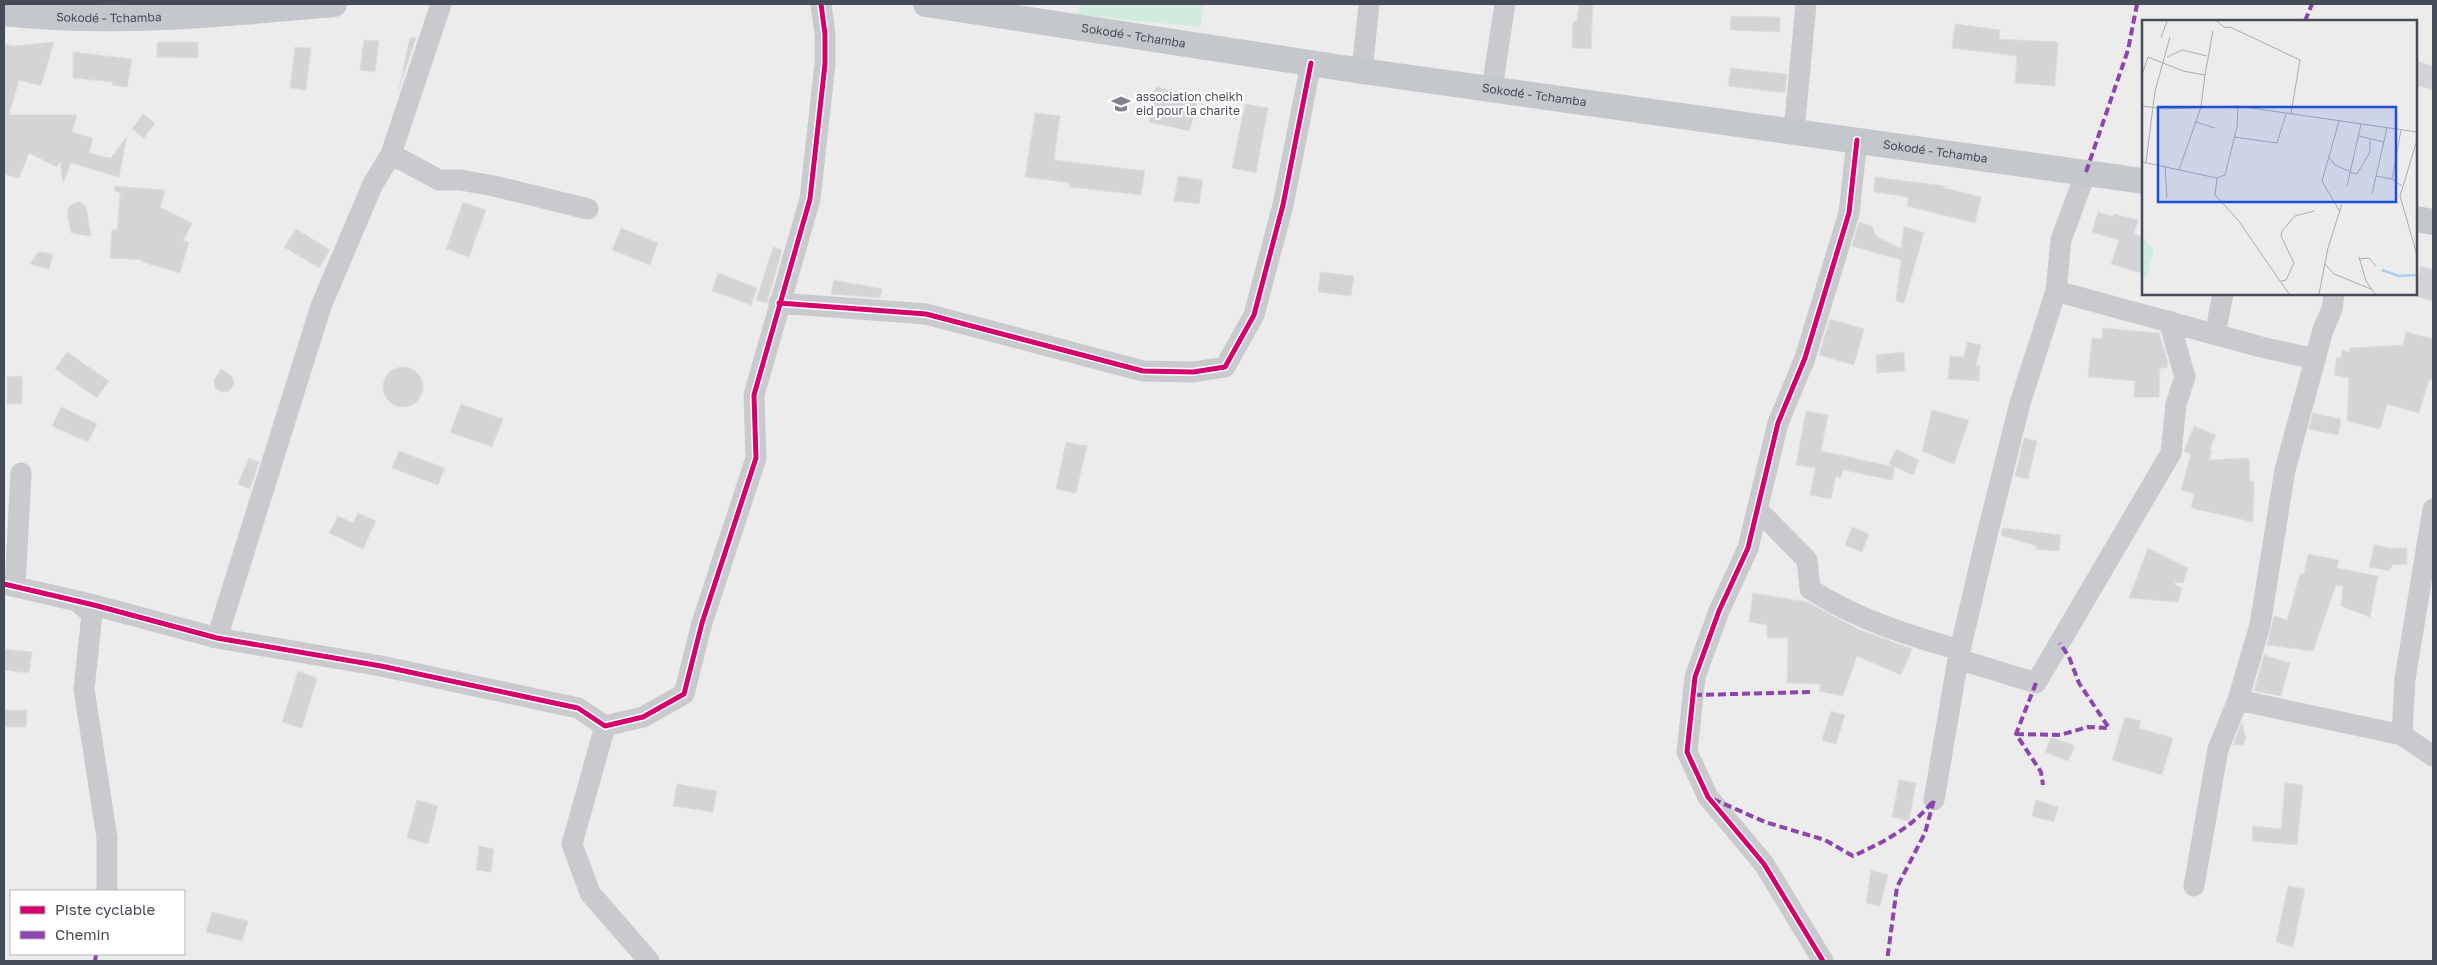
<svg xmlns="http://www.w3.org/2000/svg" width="2437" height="965" viewBox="0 0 2437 965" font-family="'Golos Text',sans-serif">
<rect width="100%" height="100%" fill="#edecec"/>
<path fill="#d1ebdf" d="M1079,4h124l-2,23 -123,-12z"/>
<path fill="#d4d4d7" stroke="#dededf" d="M1579,4h14l-2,45 -19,-1 1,-27h4z
M1731,16l49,1v15l-50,-2z
M1955,24l45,6 -1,9 59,3 -3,44 -40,-3 2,-27 -65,-8z
M410,37l6,1 -17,51z
M364,40l15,1 -4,31 -15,-2z
M54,42l-13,44 -22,-6 -10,35h68l-5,17 21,6 -4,15 22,5 16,-22 -8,41 -48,-14 -8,20 -3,-22 -3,6 -28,-14 -10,25 -15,-4v-130l11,2z
M157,42h41v16l-41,-1z
M295,47l16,1 -5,42 -16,-2z
M73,52l59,7 -5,28 -15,-2 1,-3 -40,-4z
M2416,61l17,5v24l-17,-5z
M1731,68l56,6 -2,19 -57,-7z
M1156,87l42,9 -8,35 -41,-9z
M1245,104l23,4 -12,65 -24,-5z
M1035,113l25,3 -6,44 91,11 -4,24 -71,-8v-4l-45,-6z
M143,114l12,9 -11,15 -12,-9z
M1178,176l25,4 -4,24 -25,-3z
M1875,177l70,9 -1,2 37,9 -6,26 -68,-17 1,-9 -34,-5z
M115,186l50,4 -5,17 32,16 -9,18 6,1 -9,31 -38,-11v-2l-32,-2 2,-29 5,1 3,-36h2l-8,-3z
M80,202l6,4 5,30 -20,-3 -4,-23 5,-6z
M463,202l23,8 -17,47 -23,-8z
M2098,212l15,5 1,-3 24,6 -4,14 9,3v27l-2,9 -30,-9 8,-24 -27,-8z
M1859,222l13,4 4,10 25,13 3,-23 20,7 -20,70 -8,-2 5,-41 -49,-14z
M621,228l37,15 -8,22 -38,-15z
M296,229l34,21 -11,18 -35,-21z
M773,247l9,3 -15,53 -11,-3z
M38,252l15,2 -4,15 -19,-5z
M2421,266l12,4v31l-19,-5z
M1320,272l34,4 -3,20 -33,-4z
M718,273l39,15 -6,17 -39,-14z
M834,280l48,9 -2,9 -49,-4z
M1830,319l34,10 -10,36 -35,-10z
M2103,328l56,5 9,29 -1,6h-7l-1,29h-25l1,-16 -47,-4 4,-39 10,1z
M2406,332l27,7v41h-4l-10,33 -32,-9 -7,25 -33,-8 2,-43 -15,-3 3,-18 4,1 1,-8 7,2 1,-4 53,-3z
M1967,342l14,3 -5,21h4l-1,15 -31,-2 2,-23 14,1z
M67,352l42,29 -12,17 -42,-29z
M1904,352l1,19 -28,2 -1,-18z
M383 387a20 20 0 1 1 40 0a20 20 0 1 1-40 0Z
M221,369l11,7 2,8 -5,7 -7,1 -7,-4 -1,-8z
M22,376v28h-15v-27z
M461,404l42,15 -11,28 -42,-15z
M61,407l36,17 -9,18 -36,-16z
M1932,410l37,10 -15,44 -32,-13z
M1806,411l22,4 -7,36 74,16 -3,13 -49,-10 -2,8 -5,-2 -5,23 -21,-4 5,-27 -19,-3z
M2313,413l28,6 -3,16 -29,-6z
M2194,426l22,9 -6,14 2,1 -3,10 40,-2 1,23h4l-1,41 -62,-14 3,-14 -13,-4 10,-36 -7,-3z
M2024,438l13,3 -9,38 -13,-3z
M1066,442l21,4 -11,47 -20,-4z
M1896,449l23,11 -6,15 -24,-11z
M399,451l46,17 -7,17 -46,-17z
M249,458l10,4 -9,27 -12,-5z
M358,513l18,8 -13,28 -34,-16 9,-17 15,7z
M1852,527l17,7 -7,18 -17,-7z
M2003,528l58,7 -2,16 -23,-2v-3l-35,-11z
M2374,545l16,3h17v16l-15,1 -2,6 -21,-4z
M2148,548l40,20 -5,15 -8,-1v3l7,3 -4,14 -49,-4z
M2308,554l31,6 -2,8 41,8 -8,41 -29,-11 2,-20 -7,-1 -23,66 -46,-6 7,-29 13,4 13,-46h4z
M1753,593l54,9 51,27 54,20 -11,26 -44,-19 -14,40 -24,-5 2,-7 -34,-1 1,-45h-21v-13l-18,-3z
M4,649l28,3 -3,21 -25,-3z
M2264,655l26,8 -9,33 -27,-5z
M298,671l19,7 -15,50 -20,-6z
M4,710h23l-1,17h-22z
M1831,711l14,4 -9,29 -14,-4z
M2125,717l16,4 -2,7 34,10 -11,37 -50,-15z
M2242,722l4,16 -3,7h-10z
M2051,737l24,9 -7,15 -23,-9z
M1899,780l17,3 -7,38 -17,-4z
M2285,783l18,2 -6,60 -45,-4 1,-15 28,3z
M677,784l40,7 -4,21 -40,-6z
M417,800l21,6 -10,38 -21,-6z
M2036,800l22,7 -4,15 -22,-6z
M479,846l15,3 -3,23 -15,-2z
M1871,870l17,5 -8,31 -14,-3z
M2288,886l17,3 -12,58 -17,-5z
M212,912l36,9 -6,20 -36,-9z"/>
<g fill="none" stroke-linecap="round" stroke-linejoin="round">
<path stroke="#c8cacd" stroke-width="21" d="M1362,71l7,-67
M1492,88l13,-84
M1794,131l12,-127
M391,154l48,26h21l34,6 94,23
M2056,291l205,56 54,12
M779,303l147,11 217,57 50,1 32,-5 29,-52 29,-110 28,-142
M2215,334l8,-40
M1757,509l50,51 3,29c46,30 97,46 150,61
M4,584l90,21 123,33 164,28 197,42 27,18 38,-9 41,-23 18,-71 54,-165 -2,-63 56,-196 15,-135v-30l-4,-30
M15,587l6,-114
M78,602l14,12 -8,75 23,149v53
M217,638l104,-332 52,-122 18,-30 50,-150
M1958,659l78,24 135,-230 5,-49 9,-27 -16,-56
M2238,700l164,35 31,21
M605,726l-33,118 18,49 59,68
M2402,735l3,-56 28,-170
M1934,800l24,-141 27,-116 35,-140 36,-112 5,-51 25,-68
M2194,886l24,-137 20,-49 22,-75 25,-155 38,-140 9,-21 2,-15
M1823,961l-59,-97 -56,-67 -21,-45 8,-75 24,-66 29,-63 30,-125 27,-65 44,-145 8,-73"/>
<g stroke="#c4c7cb" stroke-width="26">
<path id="s1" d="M926,4l436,67 781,110"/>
<path id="s2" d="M4,13c109,12 221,1 330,-9"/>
<path d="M2416,219l17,3"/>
</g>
<path stroke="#8e44ad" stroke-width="4" stroke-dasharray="8 4" stroke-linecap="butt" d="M2305,21l7,-17
M2086,172l42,-122 9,-46
M2036,683l-20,51 25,38 2,13
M1694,695l118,-3
M2016,734l44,1 28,-8 21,1 -30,-45 -10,-26 -9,-14
M1713,799l52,23 60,18 28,16c31,-14 60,-29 81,-56l-9,33 -28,54 -10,74
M95,961l1,-7"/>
<g stroke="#fff" stroke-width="8">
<path id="cycleway" d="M779,303l147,11 217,57 50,1 32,-5 29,-52 29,-110 28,-142
M4,584l90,21 123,33 164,28 197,42 27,18 38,-9 41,-23 18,-71 54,-165 -2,-63 56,-196 15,-135v-30l-4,-30
M1823,961l-59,-97 -56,-67 -21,-45 8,-75 24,-66 29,-63 30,-125 27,-65 44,-145 8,-73"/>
</g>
<use href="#cycleway" stroke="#d6006c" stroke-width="5"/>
</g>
<defs>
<g id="school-bare" transform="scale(1.5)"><path d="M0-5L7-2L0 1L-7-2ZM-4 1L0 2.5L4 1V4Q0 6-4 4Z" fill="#80838b" stroke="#fff" stroke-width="2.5" paint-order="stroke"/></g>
</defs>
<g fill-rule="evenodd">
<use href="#school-bare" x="1121" y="104"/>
</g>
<g text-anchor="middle" stroke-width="4.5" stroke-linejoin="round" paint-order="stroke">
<g font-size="12" fill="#454b57" stroke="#fff">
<text dy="4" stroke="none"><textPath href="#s2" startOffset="105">Sokodé - Tchamba</textPath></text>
<text dy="4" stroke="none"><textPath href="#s1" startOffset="210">Sokodé - Tchamba</textPath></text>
<text dy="4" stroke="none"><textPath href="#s1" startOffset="615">Sokodé - Tchamba</textPath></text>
<text dy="4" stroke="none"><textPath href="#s1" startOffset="1020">Sokodé - Tchamba</textPath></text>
</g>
<g font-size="12" fill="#454b57" stroke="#fff" text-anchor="start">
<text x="1136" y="101">association cheikh<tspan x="1136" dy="14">eid pour la charite</tspan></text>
</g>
</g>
<g transform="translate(2142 20)">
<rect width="275" height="275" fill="#edecec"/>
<path d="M0,216l12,14 -8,29 -4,-2z" fill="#d1ebdf"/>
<path fill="none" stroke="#a6d0e8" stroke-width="2.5" d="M240,250l17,6 18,-1"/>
<path fill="none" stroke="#aaacb0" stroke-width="1" d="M75,1l8,7 5,-1 70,33 -9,53M19,18l6,-17M25,37l15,-7 25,6M0,55l6,-18 35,14 22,4 8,-44M0,86l23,3 73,-3 179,26M197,101l-17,60 18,31M54,102l19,6M217,116l25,6M92,117l43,6 9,-29M275,120l-17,56 17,59M187,137l6,8 14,6M0,142l75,16 8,-3 12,-48 1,-20M4,142l9,-71 15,-54M23,146l2,32M37,150l22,-63 4,-32M207,152l8,2 13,-22v-13M234,156l16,3 10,7M75,158l-2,17 23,25 51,74M250,159l9,-49M205,166l14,-62M230,174l15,-66M217,237l7,24 9,13M217,239l10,-1 7,8M183,244l9,10 37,15M139,261l5,-1 8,-17 -13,-27 1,-5 13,-15 19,-5M177,274l9,-46 14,-44"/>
<path fill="#1d4ed8" fill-opacity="0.15" stroke="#1d4ed8" stroke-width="2.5" d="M16,87h238v95h-238z"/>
<rect width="275" height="275" fill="none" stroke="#454b57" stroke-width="2.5"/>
</g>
<rect width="2437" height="965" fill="none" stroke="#454b57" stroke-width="10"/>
<rect x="10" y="890" width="175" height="65" fill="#ffffff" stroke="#b5b7bc"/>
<rect x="20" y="906" width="25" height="8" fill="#d6006c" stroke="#b5b7bc"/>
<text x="55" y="915" font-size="15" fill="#454b57">Piste cyclable</text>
<rect x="20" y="931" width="25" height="8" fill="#8e44ad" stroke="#b5b7bc"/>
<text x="55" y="940" font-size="15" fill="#454b57">Chemin</text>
</svg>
